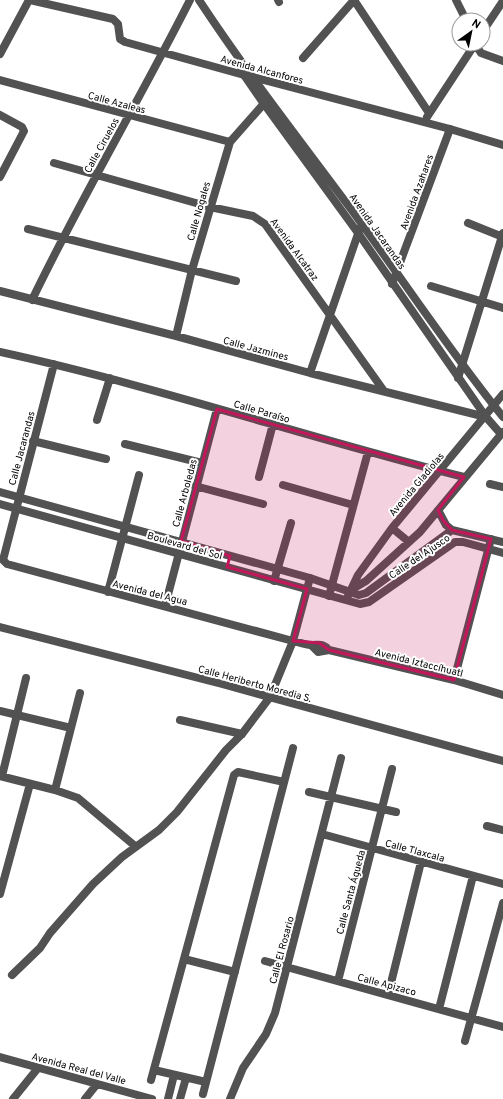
<svg xmlns="http://www.w3.org/2000/svg" width="503" height="1099" viewBox="0 0 503 1099" font-family="Overpass,sans-serif">
<rect width="100%" height="100%" fill="#fff"/>
<g fill="none" stroke-linecap="round" stroke-linejoin="round">
<path stroke="#525252" stroke-width="8" d="M30,0l83,19 5,5 2,15 5,3 119,33
M278,0l1,2
M354,0l75,113
M456,0l10,20
M483,31l20,-30
M475,44l6,9 22,8
M0,54l29,-54
M303,58l51,-58
M0,80l230,62
M0,115l22,12 2,4 -24,46
M427,117l48,-73
M54,163l156,44 43,9 12,8 119,167
M468,223l35,14
M28,229l208,52
M392,284l58,-155
M431,286l72,22
M0,291l176,45 134,37 176,44
M32,300c49,-102 107,-199 158,-300
M176,336l16,-66 38,-128 38,-43
M0,352c156,34 308,86 464,125
M54,364l-51,196 4,4 286,77c6,1 13,4 19,4 8,0 11,-2 17,5
M310,373l50,-145
M458,378l45,-145
M97,420l13,-42
M33,441l73,18
M125,444l77,19
M259,477l14,-53
M490,484l13,3
M283,485l70,20
M195,486l68,18
M274,581l17,-58
M108,592l31,-117
M329,596l39,-144
M165,606l52,-197
M0,627l222,57 281,77
M311,645l7,7 11,-2 125,30 49,15
M454,680l37,-141
M0,711l71,17
M180,720l62,14
M0,776l55,14 23,8 57,48
M2,776l24,-98
M55,790l25,-97
M309,792l87,20
M487,826l16,4
M322,834l181,50
M0,894l30,-110
M184,959l51,13
M265,961l238,66
M12,975l28,-27 10,-15 43,-49 29,-27 37,-27 18,-18 49,-62 16,-16 28,-37 23,-56 17,-63
M338,981l54,-212
M388,995l33,-133
M439,1009l34,-133
M465,1041l38,-138
M0,1057l152,42
M154,1070l52,12
M151,1080l83,-305 4,-3 46,10
M203,1094l90,-346
M13,1099l25,-31
M85,1099l12,-15
M168,1099l6,-24
M180,1099l6,-21
M230,1099l13,-31 23,-34 9,-21 66,-255"/>
<path stroke="#525252" stroke-width="8" d="M199,0c50,76 106,147 160,220 48,66 93,134 144,197
M240,65l4,10 20,29 94,129 128,184 15,17
M253,77l197,52 53,16
M0,492l310,86 49,17 7,-2 86,-63
M0,504l360,100 9,-2 86,-60h8l40,11
M438,510l8,15 6,5 51,12
M392,528l17,14
M349,591l17,-10 54,-49 83,-100
M348,596l10,-21 34,-47 111,-134"/>
</g>
<path fill="#c2185b" fill-opacity="0.2" stroke="#c2185b" stroke-width="3" stroke-linejoin="round" d="M217,409l247,68 -26,33 5,10 9,10 39,9 -37,141 -125,-30 -10,-7 -26,-2 14,-52 -80,-22 3,-11 -49,-15z"/>
<g text-anchor="middle" stroke-width="4" stroke-linejoin="round" paint-order="stroke">
<g font-size="10" fill="#000" stroke="#fff">
<text transform="translate(262 69) rotate(15)" y="4">Avenida Alcanfores</text>
<text transform="translate(117 102) rotate(15)" y="4">Calle Azaleas</text>
<text transform="translate(101 145) rotate(-61)" y="4">Calle Ciruelos</text>
<text transform="translate(416 192) rotate(-70)" y="4">Avenida Azahares</text>
<text transform="translate(198 211) rotate(-74)" y="4">Calle Nogales</text>
<text transform="translate(378 231) rotate(55)" y="4">Avenida Jacarandas</text>
<text transform="translate(295 249) rotate(54)" y="4">Avenida Alcatraz</text>
<text transform="translate(256 348) rotate(15)" y="4">Calle Jazmines</text>
<text transform="translate(262 411) rotate(16)" y="4">Calle Paraíso</text>
<text transform="translate(21 448) rotate(-75)" y="4">Calle Jacarandas</text>
<text transform="translate(416 484) rotate(-50)" y="4">Avenida Gladiolas</text>
<text transform="translate(184 493) rotate(-75)" y="4">Calle Arboledas</text>
<text transform="translate(185 545) rotate(16)" y="4">Boulevard del Sol</text>
<text transform="translate(419 556) rotate(-34)" y="4">Calle del Ajusco</text>
<text transform="translate(150 592) rotate(14)" y="4">Avenida del Agua</text>
<text transform="translate(419 662) rotate(14)" y="4">Avenida Iztaccíhuatl</text>
<text transform="translate(255 683) rotate(15)" y="4">Calle Heriberto Moredia S.</text>
<text transform="translate(415 850) rotate(15)" y="4">Calle Tlaxcala</text>
<text transform="translate(350 892) rotate(-75)" y="4">Calle Santa Águeda</text>
<text transform="translate(281 950) rotate(-75)" y="4">Calle El Rosario</text>
<text transform="translate(387 984) rotate(15)" y="4">Calle Apizaco</text>
<text transform="translate(79 1068) rotate(15)" y="4">Avenida Real del Valle</text>
</g>
</g>
<g transform="translate(471 32) rotate(33)"><circle r="19" fill="#ffffff" stroke="#999999"/>
<path d="M0-3L7 15L0 10L-7 15Z" fill="#000000"/>
<text y="-6" font-size="11" font-weight="bold" text-anchor="middle" fill="#000000">N</text>
</g>
</svg>
